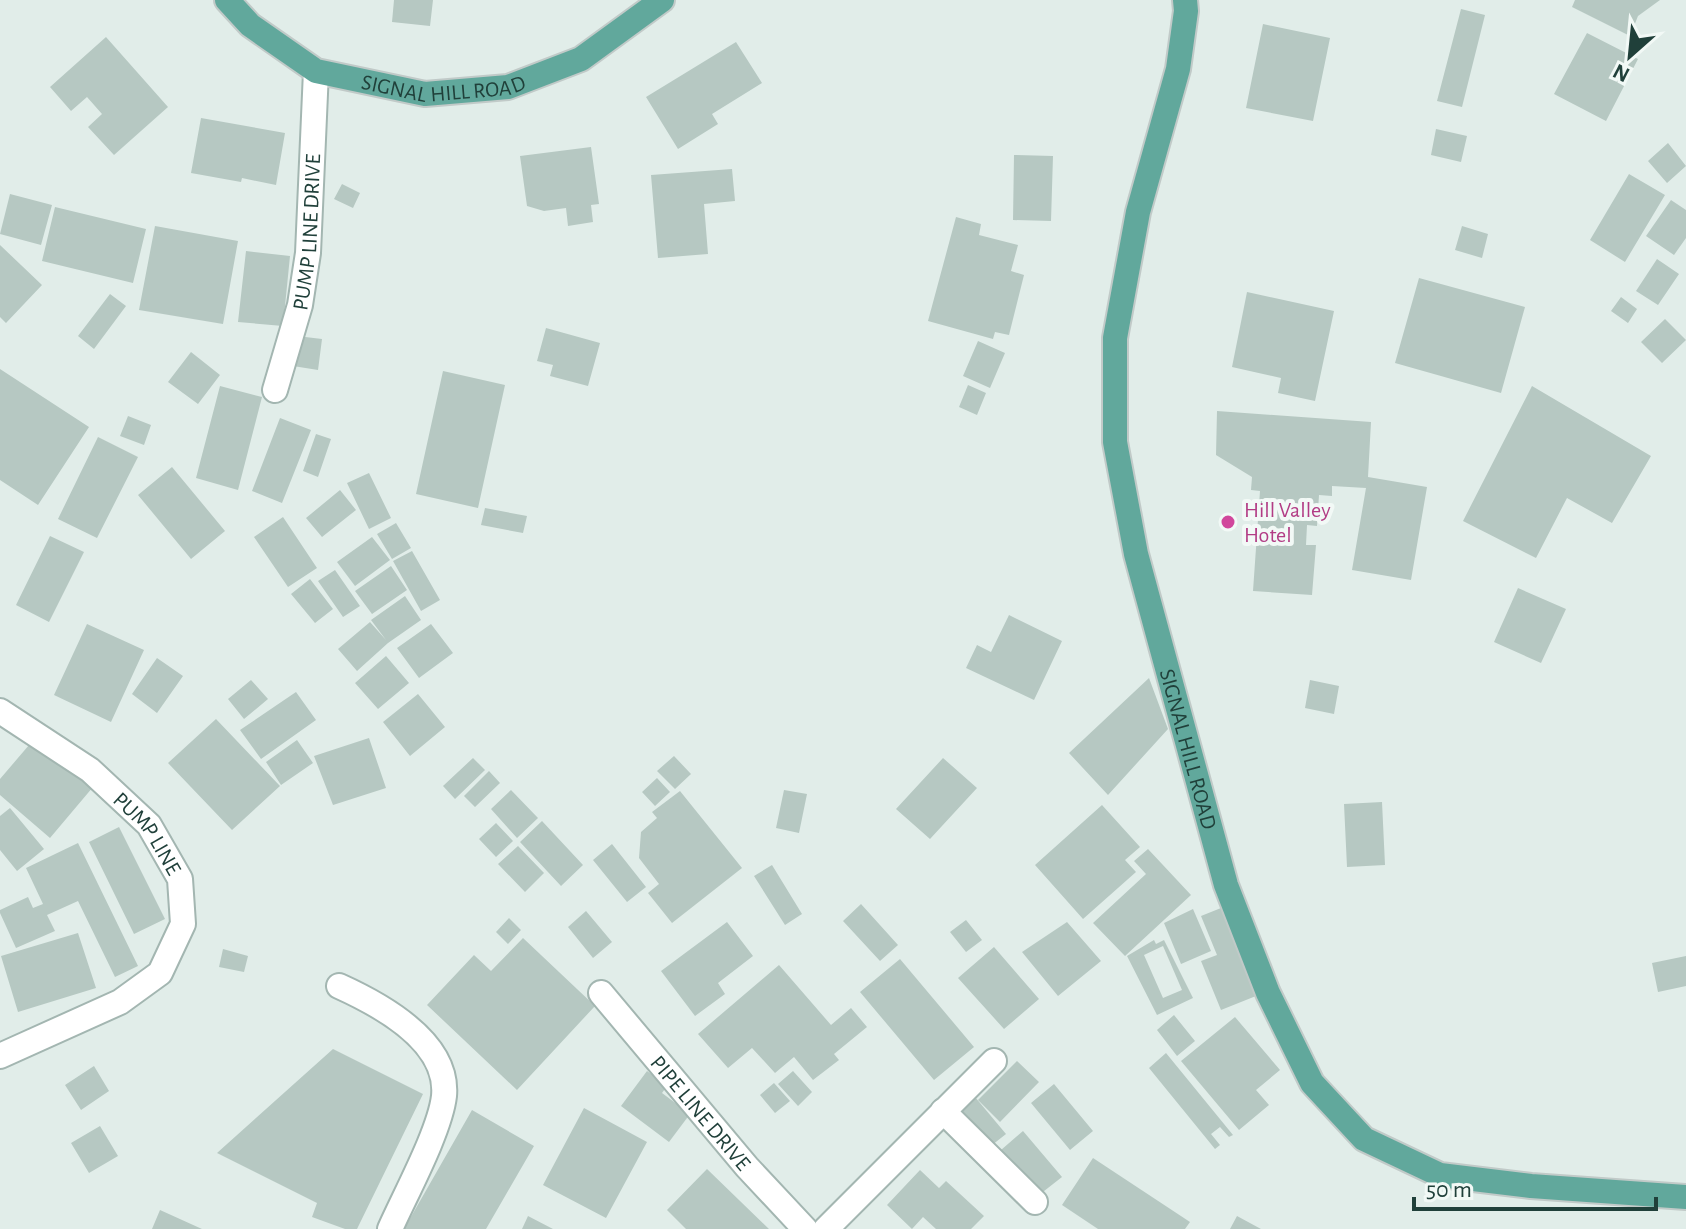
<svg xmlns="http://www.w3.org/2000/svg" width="1686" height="1229" viewBox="0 0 1686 1229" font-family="'Alegreya Sans',sans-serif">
<rect width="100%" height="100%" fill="#e1ede9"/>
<path fill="#b6c8c2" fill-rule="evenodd" d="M394,0h39l-3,26 -38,-4z
M1575,0h85l-22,16 -8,20 -58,-29z
M1461,9l24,6 -23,92 -25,-6z
M1263,24l67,14 -17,83 -67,-13z
M1587,33l51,26 -32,62 -52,-27z
M106,37l62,70 -54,48 -26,-28 14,-13 -15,-17 -16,14 -21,-24z
M736,42l26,41 -50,31 6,10 -40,25 -32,-52z
M201,118l84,15 -9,52 -34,-7 -1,4 -50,-9z
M1436,129l31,7 -6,26 -30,-7z
M1668,143l18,23 -19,17 -19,-22z
M591,147l8,57 -8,1 2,17 -25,4 -2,-18 -22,3 -17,-5 -7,-50z
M1014,155l39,1 -2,65 -38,-1z
M732,169l3,32 -31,3 4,50 -50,4 -7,-83z
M1629,174l36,21 -40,67 -35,-22z
M342,184l18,9 -7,15 -19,-9z
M10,194l42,11 -11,40 -41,-11z
M1671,200l15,10v28l-12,17 -28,-19z
M55,207l91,22 -13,54 -91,-22z
M956,217l25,7 -2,11 39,10 -7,26 13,4 -15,60 -14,-3 -2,7 -65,-18z
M155,226l83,15 -15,83 -84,-14z
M1462,226l26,8 -6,24 -27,-8z
M0,245l42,40 -36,38 -6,-6z
M246,251l44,5 -7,70 -45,-4z
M1657,259l22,15 -21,31 -22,-14z
M1419,278l106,29 -24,86 -106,-30z
M1247,292l87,19 -19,90 -37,-8 3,-15 -49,-11z
M110,294l16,12 -32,43 -16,-13z
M1621,297l16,12 -9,14 -17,-12z
M1665,319l21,21 -24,23 -21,-21z
M546,328l54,15 -12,43 -38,-10 3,-11 -16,-4z
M297,336l25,3 -4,31 -25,-4z
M978,341l27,12 -15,35 -27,-12z
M191,352l29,23 -22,29 -30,-22z
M0,369l89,58 -51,78 -38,-25z
M443,371l62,14 -27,123 -62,-14z
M968,385l18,8 -9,22 -18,-8z
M220,386l42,11 -24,93 -42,-12z
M1532,386l119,70 -39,67 -45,-25 -31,60 -73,-37z
M1217,411l154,11 -3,55 59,10 -16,93 -59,-10 14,-82 -34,-2v10l-13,-1 -2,31 -10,-1 -1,20h10l-4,50 -59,-4 7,-100 -9,-1 1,-13 -36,-22z
M128,416l23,9 -7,20 -24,-9z
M280,418l31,12 -29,73 -30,-12z
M316,434l15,5 -13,38 -15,-6z
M98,437l40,20 -41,81 -39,-19z
M172,467l53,64 -34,28 -53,-64z
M369,473l22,45 -22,11 -22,-46z
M340,490l16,20 -34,27 -16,-19z
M485,508l42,8 -4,17 -42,-8z
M283,517l34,51 -29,19 -34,-50z
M396,523l15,25 -19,11 -15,-25z
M50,536l34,16 -35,70 -33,-17z
M372,537l18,23 -35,26 -18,-24z
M412,551l28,49 -19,11 -28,-50z
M391,566l16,24 -35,24 -17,-23z
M335,570l25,36 -17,11 -25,-36z
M310,579l23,30 -18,14 -24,-29z
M1518,588l48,21 -25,54 -47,-21z
M405,596l16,24 -33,23 -31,28 -19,-22 32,-27 16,18 -15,-20z
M1009,615l53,26 -28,59 -68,-32 11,-23 14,7z
M87,624l57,26 -33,72 -57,-27z
M431,624l22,29 -34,25 -22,-30z
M386,656l23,27 -31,26 -23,-26z
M157,658l26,18 -26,37 -25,-19z
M1149,678l19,51 -60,66 -39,-42z
M251,680l17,19 -24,20 -16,-20z
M1310,680l29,6 -5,28 -29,-6z
M296,692l20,28 -55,39 -21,-29z
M418,694l27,33 -35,29 -27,-34z
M216,719l64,67 -48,44 -64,-67z
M35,738l58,49 -43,51 -50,-43v-16z
M369,738l17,50 -53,17 -19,-49z
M297,740l16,23 -32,22 -15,-23z
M674,756l17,18 -16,15 -18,-18z
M473,758l12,12 -30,29 -12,-13z
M943,758l34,30 -47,51 -34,-30z
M489,771l11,12 -25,24 -11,-11z
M657,778l13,14 -15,14 -13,-14z
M511,790l27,28 -21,20 -26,-29z
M784,790l23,4 -8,39 -23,-5z
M680,791l62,77 -70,55 -24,-30 11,-9 -20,-26 2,-26 16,-14 -5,-6z
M1382,802l3,63 -38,2 -3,-63z
M1102,805l38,42 -15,13 11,12 -53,47 -48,-54z
M10,808l34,41 -27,22 -17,-21v-34z
M542,821l41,44 -22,21 -41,-44z
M496,823l17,18 -17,16 -17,-18z
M119,827l46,92 -31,15 -45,-92z
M78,843l60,123 -23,11 -37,-76 -31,14 8,16 -39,17 -16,-35v-3l28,-13 5,11 10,-4 -17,-36z
M612,844l34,43 -19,15 -34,-42z
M518,846l26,27 -19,19 -27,-28z
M1148,849l43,46 -66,61 -32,-33 53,-49 -12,-13z
M772,865l30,49 -17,11 -31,-49z
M861,904l37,41 -18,16 -37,-40z
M1226,906l35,88 -40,16 -20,-49 16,-6 -16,-39z
M1193,909l18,42 -30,13 -17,-41z
M586,911l26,31 -19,16 -25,-31z
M509,918l12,12 -13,14 -12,-12z
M966,920l16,20 -16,12 -16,-20z
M727,922l26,34 -35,27 7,11 -30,22 -34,-45z
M1067,922l34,39 -43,35 -36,-44z
M78,933l18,55 -78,24 -17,-56z
M523,938l72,68 -78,84 -90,-85 47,-50 17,16z
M1154,940l2,4 8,-4 29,58 -36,17 -30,-59zM1163,946l19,44 -19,8 -19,-43z
M994,947l45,52 -35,30 -46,-51z
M223,949l25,7 -4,16 -25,-5z
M1686,956v30l-28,6 -6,-29z
M900,959l74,88 -40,33 -74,-88z
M779,965l52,60 20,-17 16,19 -33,27 5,6 -26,20 -19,-23 -19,16 -23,-25 -24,20 -30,-34z
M1174,1015l21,26 -18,15 -20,-26z
M1235,1017l45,53 -24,20 13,15 -30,25 -58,-69z
M333,1049l90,45 -66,135h-12l-33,-12 5,-14 -100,-50z
M1166,1053l67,82 -4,2 -9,-10 -9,7 9,11 -5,4 -66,-81z
M1017,1061l22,21 -39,40 -22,-22z
M94,1066l15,25 -28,19 -16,-25z
M647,1071l20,15 -5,7 28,21 -21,28 -48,-36z
M793,1071l19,21 -14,14 -20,-22z
M774,1083l16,18 -15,12 -15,-18z
M1054,1084l39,47 -23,19 -39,-47z
M970,1091l36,43 -19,15 -36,-42z
M584,1108l63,34 -41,76 -63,-33z
M472,1110l62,36 -48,83h-82z
M100,1126l18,30 -29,17 -18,-30z
M1023,1131l39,46 -23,18 -38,-45z
M1093,1158l97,64 -5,7h-87l-36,-24z
M707,1169l62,60h-83l-19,-19z
M920,1170l19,18 7,-7 38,35 -13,13h-35l-13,-12 -11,12 -25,-24z
M160,1210l42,19h-50z
M528,1216l25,13h-31z
M1237,1216l24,13h-31z"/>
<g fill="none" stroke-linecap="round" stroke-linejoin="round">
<g stroke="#a3b6b1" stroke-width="28">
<g id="minor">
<path id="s1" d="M275,390l25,-85 8,-52 8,-182"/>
<path id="s2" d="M0,711l90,59 59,55 31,54 3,45 -23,49 -40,29 -120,54"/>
<path d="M339,986c42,19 110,56 105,110 -4,35 -39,99 -54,133"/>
<path id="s3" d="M601,993l146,174 58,62"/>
<path d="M943,1111l92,91"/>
<path d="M826,1229l168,-168"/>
</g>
</g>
<g stroke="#c1cac8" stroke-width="28">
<g id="major">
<path id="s4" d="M227,0l23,25 66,46 109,23 83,-7 73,-28 81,-59"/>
<path id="s5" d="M1185,0l1,11 -8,58 -40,143 -23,126v104l21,112 90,331 42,108 44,90 52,56 76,36 91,11 155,11"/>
</g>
</g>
<use href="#minor" stroke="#fff" stroke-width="24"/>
<use href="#major" stroke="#61a89c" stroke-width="24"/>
</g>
<circle fill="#d1479c" stroke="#f2f9f6" stroke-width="3" cx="1228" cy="522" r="8"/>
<g text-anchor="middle" stroke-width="8" stroke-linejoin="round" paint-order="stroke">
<g font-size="22" fill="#20403a" stroke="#f2f9f6">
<text dy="8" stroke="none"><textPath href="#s4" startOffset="244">SIGNAL HILL ROAD</textPath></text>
<text dy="8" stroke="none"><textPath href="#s1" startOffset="162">PUMP LINE DRIVE</textPath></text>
<text dy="8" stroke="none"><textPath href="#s5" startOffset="766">SIGNAL HILL ROAD</textPath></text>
<text dy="8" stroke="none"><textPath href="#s2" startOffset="194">PUMP LINE</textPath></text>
<text dy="8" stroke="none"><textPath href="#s3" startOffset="156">PIPE LINE DRIVE</textPath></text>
</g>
<g font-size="22" fill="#b23c85" stroke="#f2f9f6" text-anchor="start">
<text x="1244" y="517">Hill Valley<tspan x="1244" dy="25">Hotel</tspan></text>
</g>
</g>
<g transform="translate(1630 56) rotate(207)" stroke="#f2f9f6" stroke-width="6" paint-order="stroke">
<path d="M0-6L14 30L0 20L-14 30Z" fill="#20403a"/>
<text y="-12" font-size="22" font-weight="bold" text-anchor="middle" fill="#20403a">N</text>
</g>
<path d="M1414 1197v12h242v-12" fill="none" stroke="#20403a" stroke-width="4"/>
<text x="1426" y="1197" font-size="24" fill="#20403a" stroke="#f2f9f6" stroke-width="6" paint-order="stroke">50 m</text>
</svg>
